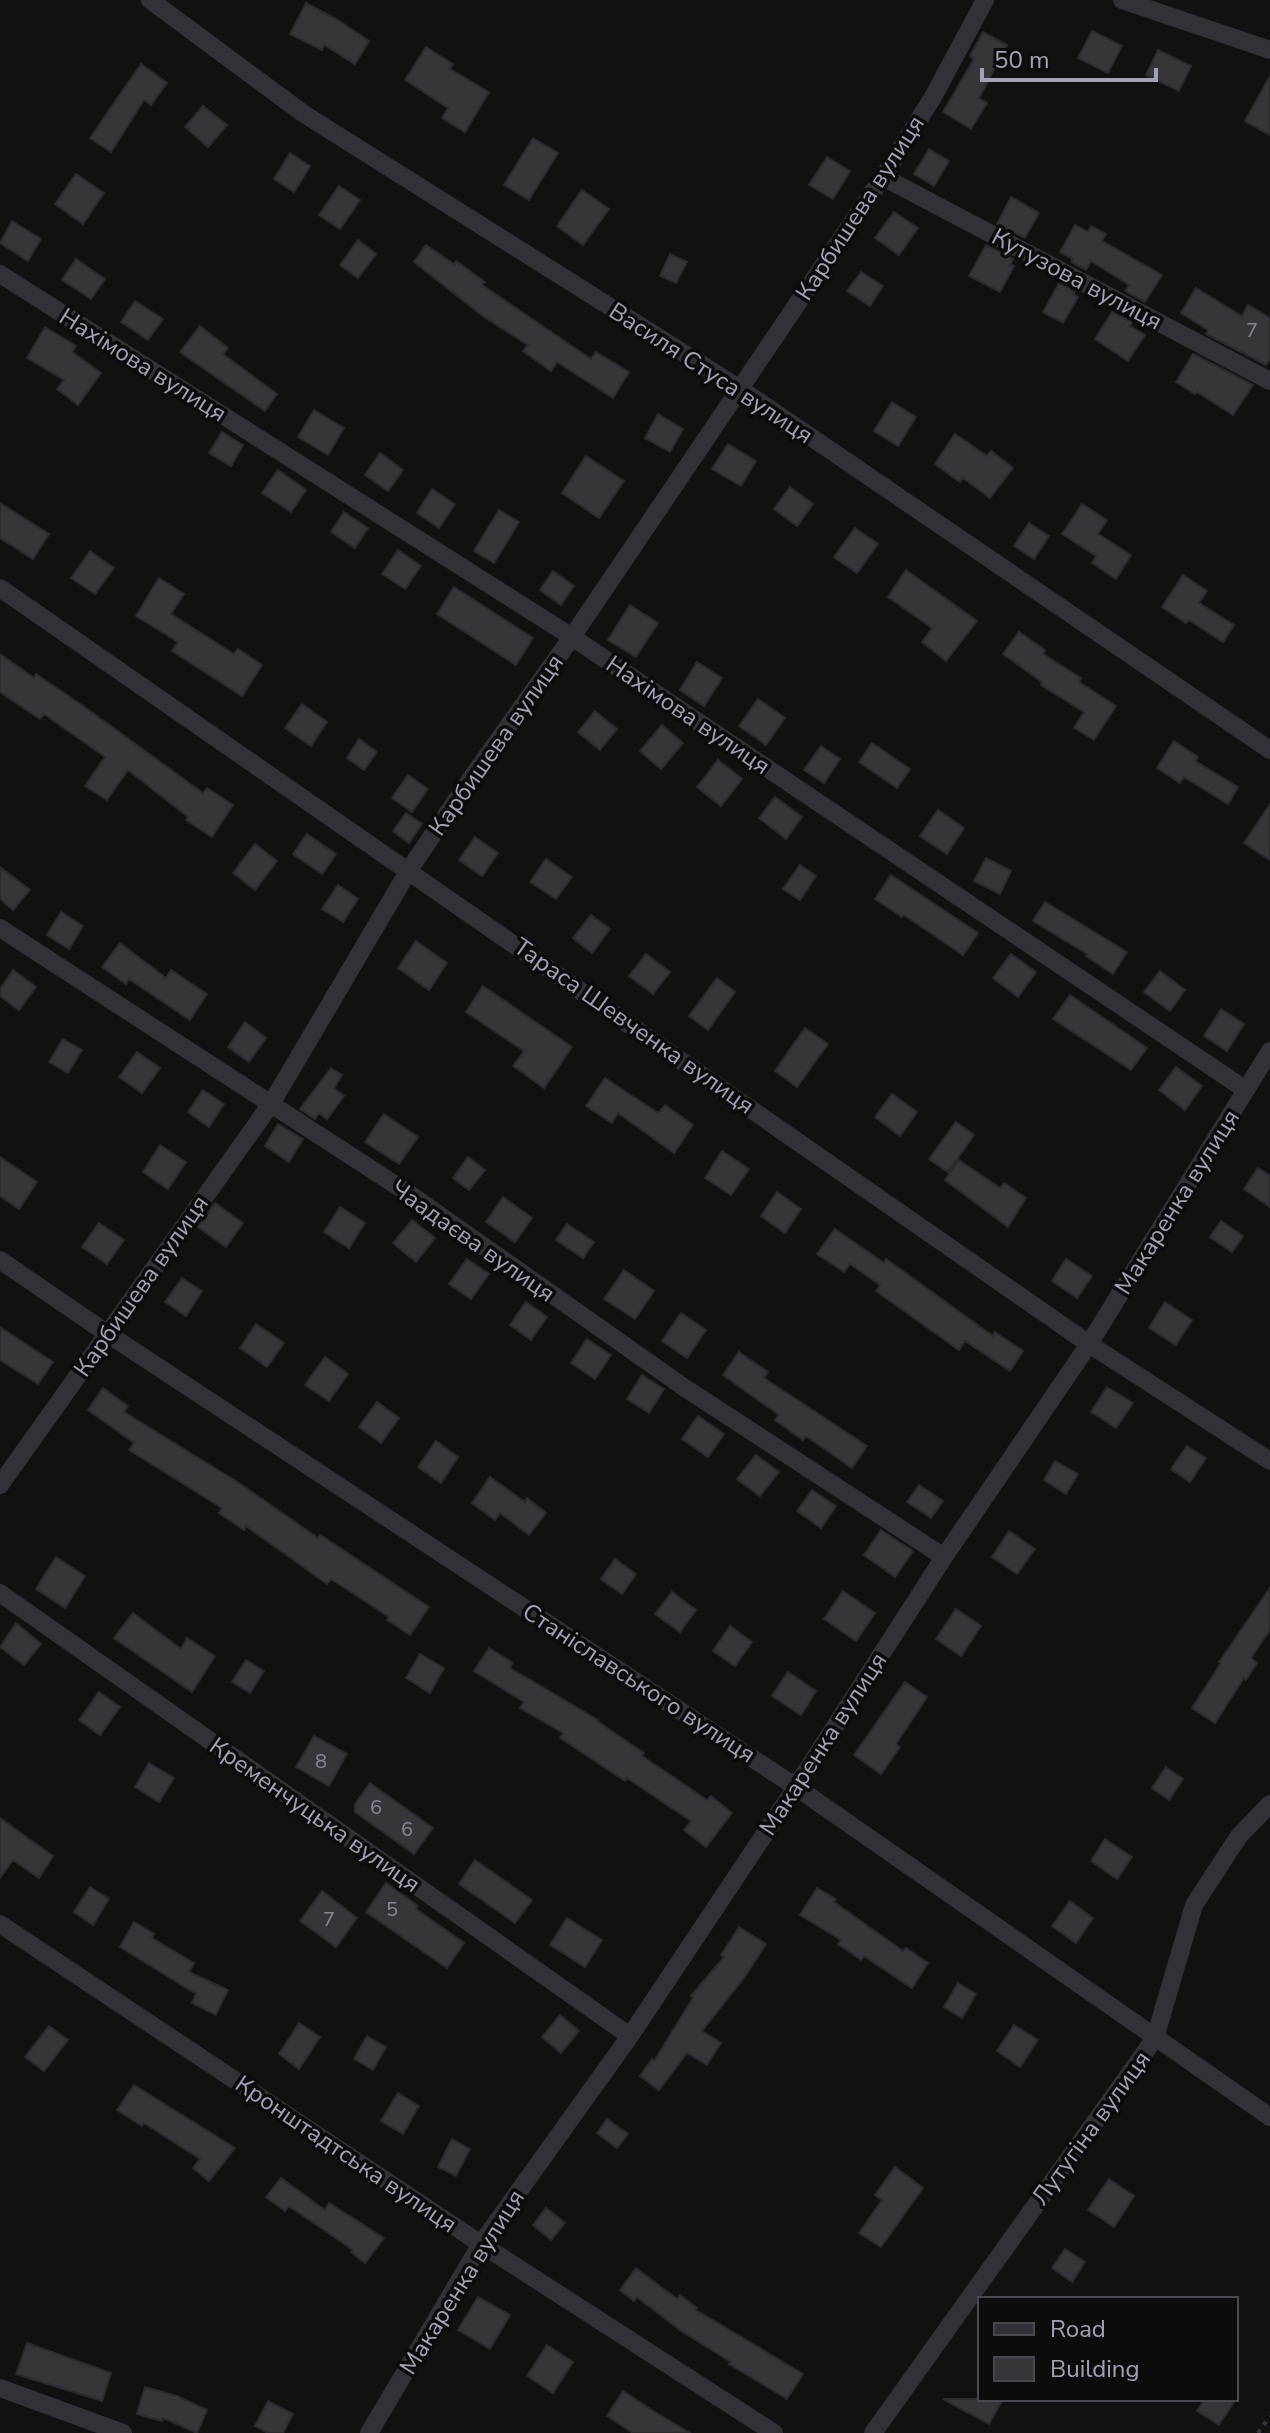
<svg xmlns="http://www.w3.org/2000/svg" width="1270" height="2433" viewBox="0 0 1270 2433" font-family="'Nunito Sans',sans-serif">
<rect width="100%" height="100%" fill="#111112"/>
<path fill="#36363a" stroke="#2b2a2f" stroke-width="2" d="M306,3l32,17 31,21 -14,23 -31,-19 -2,5 -32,-16z
M1092,31l30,15 -14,27 -30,-15z
M983,32l24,13 -28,53 8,5 -16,26 -28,-17 31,-53 -4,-3z
M426,47l27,17 -3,5 39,23 -24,40 -23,-14 6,-10 -43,-28z
M1158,50l33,16 -12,25 -33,-16z
M141,64l26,19 -16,22 -7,-5 -33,52 -21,-14z
M1270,76v59l-25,-14z
M203,106l24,19 -19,22 -23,-20z
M533,138l25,15 -29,47 -25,-15z
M929,149l20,12 -15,25 -20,-12z
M290,153l20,13 -16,26 -20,-13z
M827,157l23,14 -17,28 -24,-14z
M76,174l28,19 -21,31 -28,-20z
M339,186l21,14 -20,29 -21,-14z
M582,190l27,19 -26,36 -26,-19z
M1011,197l28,16 -14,25 -28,-14z
M894,212l24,16 -19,27 -24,-17z
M12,221l29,18 -13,22 -28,-18z
M1075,225l13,7 3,-6 15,8 -4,7 60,34 -17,27 -20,-11 4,-6 -38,-24 -5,9 -15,-8 2,-3 -13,-7z
M358,240l18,14 -18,24 -18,-13z
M426,245l28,19 2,-3 29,21 -3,3 109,74 5,-7 33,20 -16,26 -56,-36 -6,9 -28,-20 5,-6 -44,-28 -70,-55z
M986,245l27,14 -3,6 4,1 -14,26 -31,-16z
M670,254l17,8 -11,21 -16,-7z
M76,259l29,20 -14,20 -29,-19z
M861,272l22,14 -13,20 -23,-15z
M1059,283l16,9 -2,2 5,3 -15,26 -20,-11z
M1196,288l46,28 6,-11 22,13v41l-4,6 -60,-31 2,-4 -27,-17z
M135,301l28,18 -15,21 -27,-18z
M1112,312l20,10 -2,4 15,9 -17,26 -33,-22z
M200,326l28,22 -5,6 54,40 -12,17 -85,-59z
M45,327l31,19 -4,6 29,21 -23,32 -21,-16 7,-9 -37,-22z
M1193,354l60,31 -20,30 -36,-23 -2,2 -19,-12z
M892,402l24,15 -18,29 -24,-15z
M314,410l30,18 -16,27 -30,-18z
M658,414l25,15 -13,23 -25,-14z
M222,432l21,13 -12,21 -22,-13z
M955,434l32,22 4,-5 22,17 -23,30 -27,-20 -3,4 -25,-18z
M728,444l28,17 -15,25 -29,-17z
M380,453l23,17 -15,21 -23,-16z
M586,456l38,25 -25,37 -37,-25z
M278,470l28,20 -15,22 -29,-19z
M790,487l23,17 -16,22 -23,-17z
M432,489l23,15 -16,24 -22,-15z
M0,503l49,31 -16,25 -33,-21z
M1082,504l25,16 -9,14 33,21 -15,24 -24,-16 4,-7 -34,-22z
M499,510l20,12 -25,41 -20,-12z
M344,512l24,16 -13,20 -24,-16z
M1029,523l20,13 -15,23 -20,-13z
M855,528l23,16 -21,29 -23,-16z
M398,550l23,16 -16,23 -23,-15z
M90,551l24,17 -19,26 -24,-16z
M906,570l71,51 -31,40 -24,-19 10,-14 -44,-31z
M553,571l21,15 -13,19 -21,-15z
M1183,575l24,16 -8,12 35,22 -11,17 -34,-22 -3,3 -24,-16z
M159,578l25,16 -13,20 63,40 4,-5 24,16 -20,31 -70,-45 6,-9 -42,-26z
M454,587l79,51 -17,27 -79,-51z
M630,605l28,18 -22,34 -28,-17z
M1019,632l26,18 -2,4 38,24 -2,4 37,24 -22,34 -20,-12 10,-16 -43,-27 1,-3 -39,-28z
M0,654l34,24 2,-4 50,34 117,85 4,-5 26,17 -21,32 -26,-17 2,-3 -60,-47 -21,30 -22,-14 20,-29 -61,-43 -4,5 -40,-27z
M697,662l25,16 -18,28 -24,-16z
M758,699l27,19 -19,27 -27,-19z
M302,704l25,18 -16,24 -26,-18z
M595,711l22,18 -17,21 -22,-18z
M662,725l21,18 -22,26 -21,-18z
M359,739l18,13 -13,18 -17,-12z
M1174,741l24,16 -3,4 43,26 -10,17 -44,-27 -4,6 -23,-15z
M872,743l38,26 -13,19 -38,-26z
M821,746l19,13 -16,24 -20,-13z
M718,760l24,19 -21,27 -24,-19z
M408,775l20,14 -16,23 -20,-14z
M775,797l27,20 -16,22 -27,-21z
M1270,804v56l-26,-17z
M938,810l26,18 -17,26 -27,-18z
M406,813l16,11 -13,19 -16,-12z
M307,834l29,20 -14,20 -29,-20z
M475,837l23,16 -16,23 -23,-16z
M255,844l22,17 -22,29 -22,-17z
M986,858l25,13 -11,23 -26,-13z
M546,859l26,18 -16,22 -26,-17z
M800,865l16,11 -16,24 -17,-11z
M0,867l30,23 -17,20 -13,-11z
M891,875l87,58 -15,22 -59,-40 -2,2 -27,-18z
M338,885l20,14 -15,23 -21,-13z
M1045,902l82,50 -14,22 -27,-18 1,-2 -54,-33z
M61,912l22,14 -14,23 -22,-14z
M591,915l19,14 -18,24 -19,-15z
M416,941l31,22 -18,27 -31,-22z
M120,943l46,35 5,-8 36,24 -17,26 -61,-41 -3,5 -24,-17z
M646,954l24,18 -17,22 -24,-18z
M1011,954l25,18 -18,25 -25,-19z
M13,970l23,17 -17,23 -19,-14v-7z
M1160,971l25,19 -15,21 -26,-19z
M717,978l18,14 -27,38 -19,-14z
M483,986l89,61 -28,41 -31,-22 11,-15 -58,-39z
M1070,995l77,53 -16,22 -78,-51z
M1221,1009l23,15 -17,27 -23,-15z
M245,1022l21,16 -17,24 -21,-15z
M805,1028l23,16 -31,43 -22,-16z
M63,1039l19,11 -14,23 -19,-11z
M137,1052l23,16 -18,25 -23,-16z
M1176,1067l26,19 -17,24 -26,-20z
M331,1068l11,7 -8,13 10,8 -17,23 -8,-6 -4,6 -15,-10z
M605,1078l53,35 7,-8 28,20 -19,28 -56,-40 -6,10 -26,-17z
M203,1090l21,14 -15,23 -21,-15z
M892,1094l25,18 -17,24 -25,-19z
M384,1114l34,23 -19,27 -34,-22z
M956,1122l18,13 -26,37 -19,-13z
M278,1124l25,15 -14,23 -24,-16z
M160,1145l26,17 -18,27 -25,-17z
M722,1151l27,18 -18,26 -26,-17z
M0,1157l37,25 -18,27 -19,-13z
M468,1157l17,13 -16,20 -16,-12z
M959,1160l41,28 4,-5 22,15 -18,29 -63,-47z
M1258,1168l12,8v31l-26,-18z
M777,1192l24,17 -16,24 -24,-17z
M503,1197l29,21 -17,24 -29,-20z
M215,1203l28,20 -17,24 -28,-20z
M340,1207l25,16 -16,25 -25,-16z
M412,1220l23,18 -19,24 -23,-19z
M1221,1221l22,15 -11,16 -22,-15z
M99,1223l25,17 -17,24 -25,-17z
M567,1224l27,18 -11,16 -27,-18z
M835,1229l49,34 2,-4 107,77 2,-4 28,19 -13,20 -45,-30 -6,9 -83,-59 4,-6 -30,-21 -6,8 -27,-18z
M467,1259l22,15 -18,25 -22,-15z
M1066,1259l26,17 -15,22 -25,-17z
M624,1270l30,21 -19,28 -31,-20z
M182,1278l20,13 -16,25 -21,-14z
M526,1302l21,15 -16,23 -21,-15z
M1165,1302l27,18 -16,25 -27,-17z
M681,1313l25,17 -19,28 -25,-17z
M256,1324l28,19 -17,24 -27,-19z
M0,1327l53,35 -15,22 -38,-24z
M587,1339l24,16 -16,24 -24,-16z
M739,1352l29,20 -4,6 103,68 -15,22 -46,-32 -3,4 -28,-20 4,-5 -56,-40z
M325,1357l23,17 -19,27 -24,-16z
M642,1375l22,14 -15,24 -22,-14z
M1107,1387l26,16 -17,25 -25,-16z
M103,1388l25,18 -4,6 115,71 79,55 2,-3 109,72 -19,28 -23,-15 2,-3 -58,-38 -4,5 -81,-58 -2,4 -25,-17 3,-5 -93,-58 5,-7 -46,-33z
M377,1402l22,16 -18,25 -22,-16z
M698,1416l26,18 -16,23 -26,-18z
M436,1441l22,16 -17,26 -23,-16z
M1187,1446l19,12 -16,24 -19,-13z
M756,1455l23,17 -19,24 -23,-17z
M1055,1461l23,13 -12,20 -22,-14z
M490,1477l35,25 2,-4 19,15 -17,22 -29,-22 -5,7 -23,-17z
M919,1485l24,16 -12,17 -24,-16z
M812,1490l24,16 -15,22 -24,-17z
M881,1530l32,21 -18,26 -31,-22z
M1009,1531l26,18 -18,25 -25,-17z
M56,1557l29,19 -20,32 -29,-19z
M615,1559l21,15 -14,20 -21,-15z
M1270,1588v42l-19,28 6,5 -11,17 -2,-2 -29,45 -23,-15 29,-45 -2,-1z
M843,1591l32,22 -19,28 -32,-22z
M672,1592l24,18 -16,22 -25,-18z
M956,1609l25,17 -20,30 -25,-17z
M133,1613l48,36 6,-11 28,18 -23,36 -78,-54z
M16,1623l25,21 -17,21 -24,-18z
M730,1626l22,16 -17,24 -22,-15z
M489,1648l24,15 -3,5 88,52 -1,1 47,32 -2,3 65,44 4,-4 21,17 -26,34 -22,-17 7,-9 -64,-43 -2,3 -65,-43 3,-5 -43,-25 4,-6 -50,-31z
M420,1654l24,14 -14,25 -24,-15z
M246,1660l18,11 -14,22 -18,-11z
M788,1672l28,19 -15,24 -29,-19z
M905,1682l22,15 -31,47 4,3 -19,27 -27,-19z
M99,1692l21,15 -20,28 -21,-15z
M314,1736l33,18 -18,32 -33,-19z
M149,1763l25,15 -15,24 -24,-15z
M1166,1767l17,12 -14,21 -17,-12z
M370,1783l63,45 -19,26 -59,-42v-8z
M0,1818l53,38 -14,22 -26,-18 -13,18z
M1105,1839l27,18 -15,22 -26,-18z
M475,1860l57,40 -17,23 -56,-39z
M386,1883l32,23 -2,3 48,34 -17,25 -81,-56z
M90,1887l19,12 -16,26 -19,-13z
M817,1888l19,11 -2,3 69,49 3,-3 22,15 -16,25 -48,-32 -3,4 -23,-16 3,-4 -41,-25z
M322,1891l35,27 -21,29 -36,-26z
M1070,1901l23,17 -17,25 -24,-17z
M567,1918l35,22 -17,27 -35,-22z
M134,1922l20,12 -2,4 42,25 -5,9 39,18 -12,25 -24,-12 4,-9 -76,-47z
M739,1927l27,17 -22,34 -42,53 19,12 -14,22 -20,-12 -28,37 -19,-14 12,-17 2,2 39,-63 -2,-2 33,-39 -3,-2z
M958,1983l18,11 -14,24 -18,-11z
M560,2015l19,16 -18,22 -19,-16z
M299,2023l21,14 -21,32 -20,-15z
M1014,2025l24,15 -18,27 -23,-16z
M49,2026l19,14 -24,31 -19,-14z
M367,2036l19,11 -13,23 -19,-11z
M134,2085l101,63 -26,33 -16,-13 7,-9 -56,-36 -2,3 -25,-16z
M398,2093l21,13 -16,28 -22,-13z
M607,2119l21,15 -11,14 -20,-15z
M452,2139l18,10 -14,27 -18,-9z
M895,2167l28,21 -42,59 -22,-14 23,-33 -7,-5z
M281,2178l44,32 4,-7 55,35 -19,25 -14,-11 2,-2 -64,-44 -4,5 -19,-14z
M1109,2179l25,17 -20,31 -26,-17z
M546,2208l19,15 -14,17 -18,-15z
M1065,2249l20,13 -13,20 -20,-14z
M636,2268l41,31 3,-4 17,13 -1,2 107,64 -16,25 -58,-35 2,-2 -50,-31 -44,-34 -3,4 -14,-11z
M478,2297l32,18 -20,34 -32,-19z
M27,2343l84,30 -9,28 -86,-27z
M547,2345l26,17 -20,31 -26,-17z
M145,2387l32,9 30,14 -10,23 -34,-15 -1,3 -25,-7z
M623,2391l35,23 32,19h-57l-26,-17z
M943,2399h60l-14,25z
M1205,2399h31l-17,26 -22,-14z
M268,2401l25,13 -10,19h-15l-13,-7z"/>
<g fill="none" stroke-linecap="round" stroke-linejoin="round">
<path stroke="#37383f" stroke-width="4" stroke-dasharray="4 6" stroke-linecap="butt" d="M1258,2433l12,-17"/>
<path stroke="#323138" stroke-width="18" d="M150,0l154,114 435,274 531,362
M1122,0l148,50
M883,177l387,204
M0,274l572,363 674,453
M0,588l1089,756 181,117
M0,928l411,267 274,193 259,169
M0,1260l108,74 688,453 474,330
M0,1485l271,-381 138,-234 63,-93 100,-140 311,-460 50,-80 52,-97
M0,1593l630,443
M0,1924l481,320 293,189
M0,2388l123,45
M369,2433l112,-189 149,-208 166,-249 148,-230 145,-213 181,-293
M873,2433l282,-395 39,-133 45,-69 31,-32"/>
</g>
<g text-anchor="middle" stroke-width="7" stroke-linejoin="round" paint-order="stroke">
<g font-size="20" fill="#868896">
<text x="1252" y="337">7</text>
<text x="321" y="1768">8</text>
<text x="376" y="1814">6</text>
<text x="407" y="1836">6</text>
<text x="392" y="1916">5</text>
<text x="329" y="1926">7</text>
</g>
<g font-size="24" fill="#a1a3b4" stroke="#0c0c0d">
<text transform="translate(860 208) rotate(-57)" y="8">Карбишева вулиця</text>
<text transform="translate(1077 279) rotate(28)" y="8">Кутузова вулиця</text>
<text transform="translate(143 365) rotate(32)" y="8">Нахімова вулиця</text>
<text transform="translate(711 373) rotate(33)" y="8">Василя Стуса вулиця</text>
<text transform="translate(688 715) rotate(34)" y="8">Нахімова вулиця</text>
<text transform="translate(496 745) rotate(-55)" y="8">Карбишева вулиця</text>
<text transform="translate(634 1026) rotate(35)" y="8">Тараса Шевченка вулиця</text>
<text transform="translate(1177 1202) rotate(-58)" y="8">Макаренка вулиця</text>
<text transform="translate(473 1241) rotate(35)" y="8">Чаадаєва вулиця</text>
<text transform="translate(141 1286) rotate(-55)" y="8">Карбишева вулиця</text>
<text transform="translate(639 1683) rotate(33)" y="8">Станіславського вулиця</text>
<text transform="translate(823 1744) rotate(-57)" y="8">Макаренка вулиця</text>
<text transform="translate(315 1815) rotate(35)" y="8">Кременчуцька вулиця</text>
<text transform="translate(1091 2128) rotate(-54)" y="8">Лутугіна вулиця</text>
<text transform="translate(346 2154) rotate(34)" y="8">Кронштадтська вулиця</text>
<text transform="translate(462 2282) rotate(-58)" y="8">Макаренка вулиця</text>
</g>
</g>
<rect x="978" y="2297" width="260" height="104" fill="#0c0c0d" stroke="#484850" stroke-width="2"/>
<rect x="994" y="2323" width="40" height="12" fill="#323138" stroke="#484850" stroke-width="2"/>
<text x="1050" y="2337" font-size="24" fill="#a1a3b4">Road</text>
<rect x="994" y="2357" width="40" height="24" fill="#36363a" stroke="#484850" stroke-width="2"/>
<text x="1050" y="2377" font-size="24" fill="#a1a3b4">Building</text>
<path d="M982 68v12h174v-12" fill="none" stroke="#a1a3b4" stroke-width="4"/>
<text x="994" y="68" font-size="24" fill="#a1a3b4" stroke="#0c0c0d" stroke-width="6" paint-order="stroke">50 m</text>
</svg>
